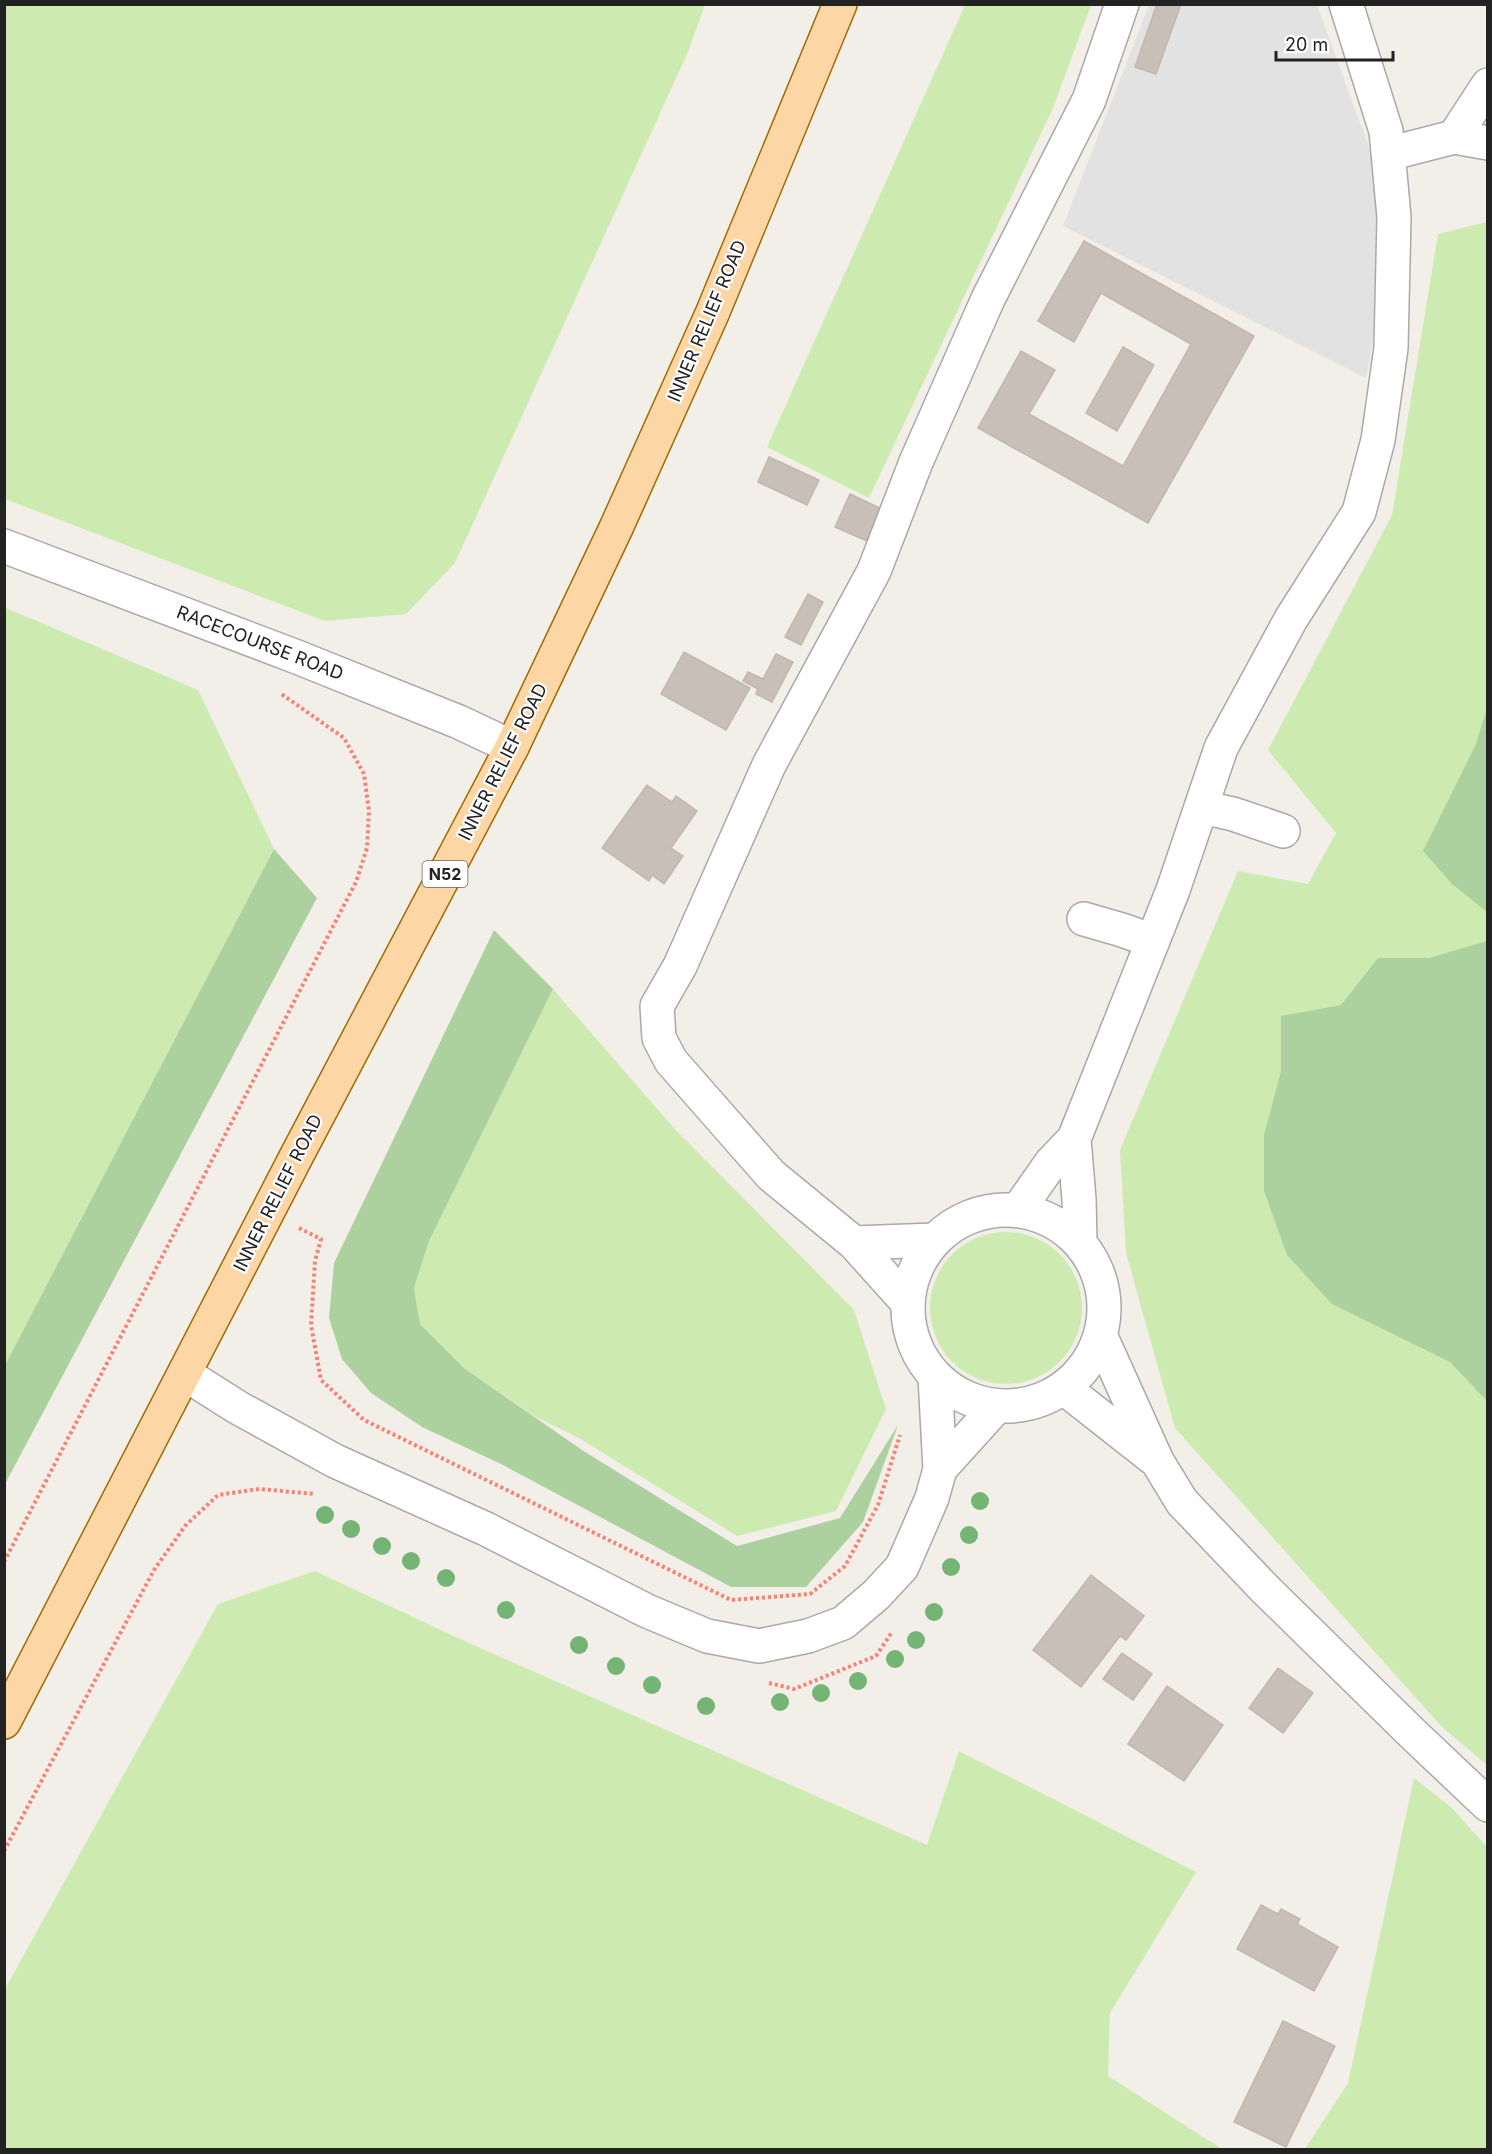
<svg xmlns="http://www.w3.org/2000/svg" width="1492" height="2154" viewBox="0 0 1492 2154" font-family="Inter,sans-serif">
<rect width="100%" height="100%" fill="#f2efe9"/>
<path fill="#cdebb0" d="M4,5h701l-17,47 -233,511 -49,51 -81,7 -320,-122z
M965,5h126l-38,103 -184,390 -102,-51z
M1487,222v1543l-46,-39 -266,-298 -49,-175 -6,-103 118,-279 70,13 28,-51 -68,-83 124,-235 46,-281z
M4,607l194,83 76,159 -269,516z
M553,989l119,137 182,184 32,99 -50,102 -99,25 -158,-98 -43,-21 -72,-49 -44,-44 -6,-36 15,-47z
M930 1308a76 76 0 1 1 152 0a76 76 0 1 1-152 0Z
M315,1571l145,68 467,206 32,-94 237,121 -86,141 -2,63 114,73h-1217v-160l213,-385z
M1414,1778l38,30 35,39v302h-182l43,-66z"/>
<path fill="#add19e" d="M1487,709l1,203h-1l-35,-28 -29,-33 52,-105z
M274,849l43,49 -312,586v-119z
M494,930l59,59 -124,252 -15,47 6,36 44,44 118,82 155,96 103,-28 58,-93 -35,97 -57,65h-75l-228,-122 -81,-38 -51,-34 -29,-34 -13,-41 5,-55z
M1487,941h1l-1,460 -37,-39 -118,-58 -45,-49 -23,-64v-56l17,-64v-55l60,-11 37,-47h51z"/>
<path fill="#e2e2e2" d="M1149,5h168l57,156 7,46 -5,118 -10,53 -303,-152z"/>
<path fill="#c7bfb8" stroke="#c4b6ab" stroke-width="1.5" d="M1157,4h24l-25,70 -21,-7z
M1084,241l170,95 -106,187 -170,-95 43,-77 34,19 -26,44 94,52 68,-122 -90,-51 -27,49 -36,-21z
M1123,347l31,18 -37,66 -31,-18z
M769,457l50,23 -12,25 -49,-23z
M850,494l32,15 -15,32 -32,-14z
M808,594l15,8 -22,43 -16,-8z
M684,652l66,36 -24,42 -65,-36z
M776,654l17,8 -21,40 -16,-8 2,-5 -15,-8 5,-9 15,7z
M647,785l25,17 4,-6 21,15 -26,37 12,8 -19,28 -12,-9 -3,6 -47,-33z
M1091,1575l53,41 -18,24 -6,-4 -39,51 -48,-37z
M1122,1653l30,21 -19,26 -30,-21z
M1278,1668l35,25 -30,40 -34,-25z
M1167,1686l56,39 -39,56 -56,-37z
M1261,1905l17,9 3,-5 19,10 -3,5 41,23 -24,44 -77,-42z
M1283,2021l52,25 -49,101 -52,-25z"/>
<g fill="none" stroke-linecap="round" stroke-linejoin="round">
<g stroke="#a9a9a9" stroke-width="36">
<path id="minor" d="M1454,137l34,-52
M1388,154l66,-17 34,6
M4,546l293,111 162,65 53,25
M1201,807l32,7 50,17
M1084,919l38,11 31,11
M1074,1139l5,60 1,43
M908 1308a98 98 0 1 1 196 0a98 98 0 1 1-196 0Z
M1018,1210l33,-47 23,-24 99,-249 48,-142 70,-129 68,-107 19,-72 13,-92 3,-131 -8,-86 -40,-127
M854,1243l80,-3
M907,1302l-53,-59 -83,-68 -100,-114 -12,-23 -2,-32 23,-40 89,-201 105,-194 42,-109 72,-163 101,-199 33,-96
M1101,1337l56,124 25,41 83,87 148,145 75,71
M185,1374l52,33 98,54 151,68 161,82 60,25 52,10 49,-10 35,-13 33,-28 26,-28 30,-69 8,-29 -5,-92
M1064,1388l89,70
M940,1469l57,-63"/>
</g>
<g stroke="#a06b00" stroke-width="36">
<path id="major" d="M4,1722l293,-567 215,-408 104,-219 96,-214 128,-310"/>
</g>
<path stroke="#fa8072" stroke-width="4" stroke-dasharray="3 3" stroke-linecap="butt" d="M299,1228l22,11 -6,22 -4,64 10,55 43,40 367,180 79,-6 35,-28 33,-61 22,-70
M4,1562l352,-680 11,-34 2,-37 -5,-37 -20,-36 -64,-45
M769,1683l25,6 82,-33 16,-24
M4,1851l150,-281 31,-44 33,-31 41,-6 56,5"/>
<use href="#minor" stroke="#fff" stroke-width="33"/>
<use href="#major" stroke="#fcd6a4" stroke-width="33"/>
</g>
<g fill="#74b475">
<circle cx="980" cy="1501" r="9"/>
<circle cx="325" cy="1515" r="9"/>
<circle cx="351" cy="1529" r="9"/>
<circle cx="969" cy="1535" r="9"/>
<circle cx="382" cy="1546" r="9"/>
<circle cx="411" cy="1561" r="9"/>
<circle cx="951" cy="1567" r="9"/>
<circle cx="446" cy="1578" r="9"/>
<circle cx="506" cy="1610" r="9"/>
<circle cx="934" cy="1612" r="9"/>
<circle cx="916" cy="1640" r="9"/>
<circle cx="579" cy="1645" r="9"/>
<circle cx="895" cy="1659" r="9"/>
<circle cx="616" cy="1666" r="9"/>
<circle cx="858" cy="1681" r="9"/>
<circle cx="652" cy="1685" r="9"/>
<circle cx="821" cy="1693" r="9"/>
<circle cx="780" cy="1702" r="9"/>
<circle cx="706" cy="1706" r="9"/>
</g>
<g text-anchor="middle" stroke-width="4.5" stroke-linejoin="round" paint-order="stroke">
<rect fill="#fff" stroke="#646464" stroke-width="1.5" x="422.5" y="861" width="45" height="26" rx="4.5"/>
<g font-size="16" font-weight="bold" fill="#222">
<text x="445" y="880">N52</text>
</g>
<g font-size="18" fill="#222" stroke="#fff">
<text transform="translate(707 321) rotate(-67)" y="6">INNER RELIEF ROAD</text>
<text transform="translate(260 643) rotate(21)" y="6">RACECOURSE ROAD</text>
<text transform="translate(503 762) rotate(-63)" y="6">INNER RELIEF ROAD</text>
<text transform="translate(278 1193) rotate(-63)" y="6">INNER RELIEF ROAD</text>
</g>
</g>
<rect width="1492" height="2154" fill="none" stroke="#222222" stroke-width="12"/>
<path d="M1276 51v9h117v-9" fill="none" stroke="#222222" stroke-width="3"/>
<text x="1285" y="51" font-size="18" fill="#222222" stroke="#ffffff" stroke-width="4.5" paint-order="stroke">20 m</text>
</svg>
